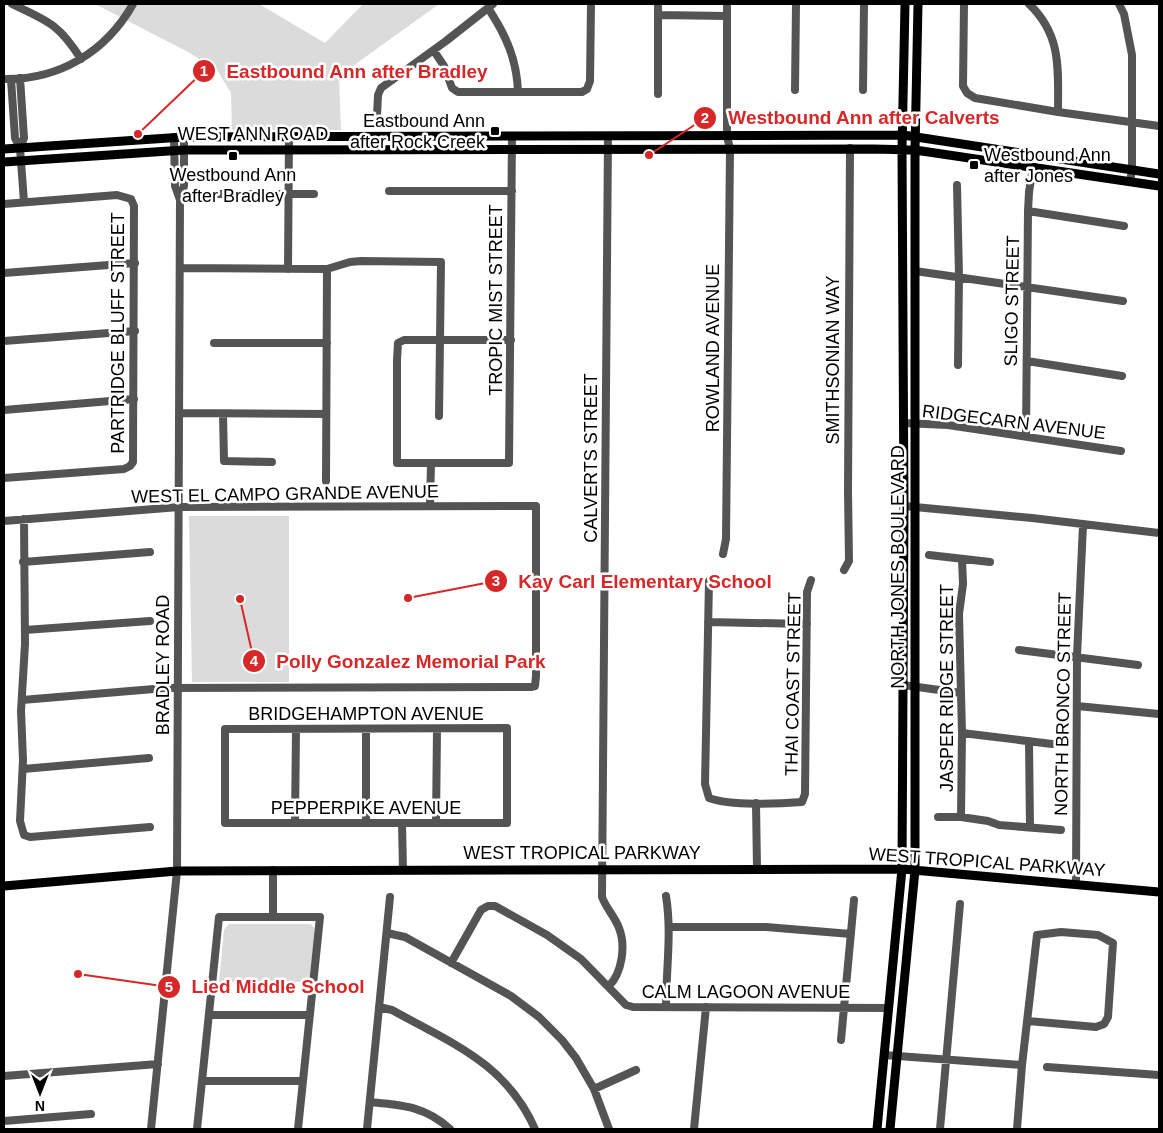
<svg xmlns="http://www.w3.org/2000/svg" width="1163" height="1133" viewBox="0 0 1163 1133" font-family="Helvetica,sans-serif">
<rect width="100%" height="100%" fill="#fff"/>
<path fill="#dbdbdb" d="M95,4h164l66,39 38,-39h76l-100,72 2,54h-109l-1,-37 -14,-23 -29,-18z
M189,516h100v166h-97z
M229,924h82l3,4 1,5 -6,49h-90l5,-52z"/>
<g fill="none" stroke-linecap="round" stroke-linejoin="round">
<path stroke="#545454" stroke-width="8" d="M12,4c36,17 47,20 69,55
M964,4l-1,82 4,7 8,5 83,14 101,14
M1029,4c33,31 29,66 29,108
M1119,4l5,10 8,41v115l-2,12
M488,8c18,27 29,52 30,84
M658,15l69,1
M434,51l10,15 8,22 6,4h124l5,-3 3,-8 1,-77
M20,78l4,60 -4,10
M4,79c55,1 102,-27 129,-75
M11,79l4,59 5,10 4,54
M795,90l1,-86
M863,90l1,-86
M658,94v-90
M377,116l1,-21 3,-7 65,-47 47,-37
M608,136l-6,761c4,11 13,20 17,31 7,18 3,45 -10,58
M174,137l1,49 5,14
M957,185l2,91 -1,89
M389,191h123
M214,194h100
M4,204l113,-9 14,4 3,7 -1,256 -3,4 -6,3 -120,9
M1028,211l96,15
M180,268l147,1 23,-7 11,-1 80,1 -2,154
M288,269l1,-133
M915,271l208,30
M4,273l131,-10
M511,340h-107l-6,3 -1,17v103h112l3,-327
M4,341l131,-10
M214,343h113
M1027,361l95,15
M4,410l130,-11
M179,413l147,1
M223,414l1,47 48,1
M903,423l45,2 173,26
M1026,436l2,-225 1,-19 4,-25
M326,481l1,-212
M430,506l1,-42
M904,506l128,12 127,15
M24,519l1,125 -4,67 2,49 -3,61 4,14 6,2 120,-10
M4,521l175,-14 357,-1v170l-1,10 -4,1 -365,1 -144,12
M723,554l3,-15 4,-390 -3,-13v-132
M929,555l61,7
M23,562l127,-10
M844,570l5,-9 -1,-70 2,-343
M709,581l-4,203 4,14c22,8 69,6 93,4l3,-8 2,-202 4,-12
M708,622l99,2
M25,630l125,-9
M1019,650l119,15
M903,685l58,8
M1077,706l82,8
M507,728v95h-282v-94z
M962,733l90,11
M1029,741l1,86
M23,769l126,-11
M756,803l1,66
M938,817h23l27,4 11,4 62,5
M961,817l1,-84 -3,-119 4,-30 -1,-25
M295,823l1,-94
M366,823v-94
M402,823l1,47
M436,823l1,-94
M273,870v47
M1076,884l1,-228 6,-131
M666,896c6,37 0,74 0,111
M669,927h97l85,7
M387,933l18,4 106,59 28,21 23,23 14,18 18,31 15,40
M451,963l30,-53 7,-4h7l52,29 34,24 45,46 7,2 256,1
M379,1007l13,3c59,33 114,53 143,119
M209,1015h101
M841,1040l13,-140
M884,1055l138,10
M1047,1067l112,8
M4,1076l154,-12
M202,1081h101
M594,1089l42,-19
M370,1102c32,3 55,4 80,27
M4,1121l87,-7
M151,1129l26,-258 3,-671 4,-14v-49
M197,1129l22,-212h101l-22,212
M367,1129l23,-232
M694,1129l12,-122
M940,1129l20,-225
M1017,1129l5,-64 15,-130 24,-3 37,3 15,8 -5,74 -4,7 -8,3 -68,-6"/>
<path stroke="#000" stroke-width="9" d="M4,149l180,-12 719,-2 256,39
M4,162l180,-12 689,-1 42,1 244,36
M4,886l173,-15 725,-2 257,23
M877,1129l25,-260 2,-363 -2,-357 3,-145
M890,1129l25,-259v-720l3,-146"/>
</g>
<g fill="#000" stroke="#fff" stroke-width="2">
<rect x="490" y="126" width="10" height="10" rx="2.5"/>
<rect x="228" y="151" width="10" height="10" rx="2.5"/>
<rect x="969" y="160" width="10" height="10" rx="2.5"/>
</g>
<g text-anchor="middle" stroke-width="5" stroke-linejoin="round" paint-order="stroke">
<g font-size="18" fill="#000" stroke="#fff" text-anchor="end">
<text x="485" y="127">Eastbound Ann<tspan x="485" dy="21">after Rock Creek</tspan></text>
<text x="984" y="161" text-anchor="start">Westbound Ann<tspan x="984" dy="21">after Jones</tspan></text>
<text x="233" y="181" text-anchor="middle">Westbound Ann<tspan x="233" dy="21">after Bradley</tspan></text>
</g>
<g font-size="18" fill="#000" stroke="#fff">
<text x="253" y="140">WEST ANN ROAD</text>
<text transform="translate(496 300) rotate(-90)" y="6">TROPIC MIST STREET</text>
<text transform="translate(1012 301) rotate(-89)" y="6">SLIGO STREET</text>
<text transform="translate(118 333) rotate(-90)" y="6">PARTRIDGE BLUFF STREET</text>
<text transform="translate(713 348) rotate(-90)" y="6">ROWLAND AVENUE</text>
<text transform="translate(833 360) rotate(-90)" y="6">SMITHSONIAN WAY</text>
<text transform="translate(1014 422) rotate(7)" y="6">RIDGECARN AVENUE</text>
<text transform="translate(591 458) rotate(-90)" y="6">CALVERTS STREET</text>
<text transform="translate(285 494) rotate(-1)" y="6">WEST EL CAMPO GRANDE AVENUE</text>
<text transform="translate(898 567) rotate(-90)" y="6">NORTH JONES BOULEVARD</text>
<text transform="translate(163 665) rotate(-90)" y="6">BRADLEY ROAD</text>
<text transform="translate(793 684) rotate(-89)" y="6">THAI COAST STREET</text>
<text transform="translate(947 688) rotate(-90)" y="6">JASPER RIDGE STREET</text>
<text transform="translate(1063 704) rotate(-89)" y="6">NORTH BRONCO STREET</text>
<text x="366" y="720">BRIDGEHAMPTON AVENUE</text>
<text x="366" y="814">PEPPERPIKE AVENUE</text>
<text x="582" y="859">WEST TROPICAL PARKWAY</text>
<text transform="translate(987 862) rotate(4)" y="6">WEST TROPICAL PARKWAY</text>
<text x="746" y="998">CALM LAGOON AVENUE</text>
</g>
</g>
<path fill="none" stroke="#d62828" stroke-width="2" d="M138 134L204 71M649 155L705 118M408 598L496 581M240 599L254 661M78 974L169 987"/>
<g fill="#d62828" stroke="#fff" stroke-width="2">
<circle cx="138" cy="134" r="5"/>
<circle cx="649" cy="155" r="5"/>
<circle cx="408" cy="598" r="5"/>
<circle cx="240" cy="599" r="5"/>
<circle cx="78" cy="974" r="5"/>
<circle cx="204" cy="71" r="12"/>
<circle cx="705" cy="118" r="12"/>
<circle cx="496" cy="581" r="12"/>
<circle cx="254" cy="661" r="12"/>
<circle cx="169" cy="987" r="12"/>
</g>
<g font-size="15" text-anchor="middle" font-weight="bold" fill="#fff">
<text x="204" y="76">1</text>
<text x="705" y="123">2</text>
<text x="496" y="586">3</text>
<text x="254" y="666">4</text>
<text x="169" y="992">5</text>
</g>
<g font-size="19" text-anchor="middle" font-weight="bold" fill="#d62828" stroke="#fff" stroke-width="5" stroke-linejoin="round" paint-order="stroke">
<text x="357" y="78">Eastbound Ann after Bradley</text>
<text x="864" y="124">Westbound Ann after Calverts</text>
<text x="645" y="588">Kay Carl Elementary School</text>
<text x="411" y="668">Polly Gonzalez Memorial Park</text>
<text x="278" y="993">Lied Middle School</text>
</g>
<rect width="1163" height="1133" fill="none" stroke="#000000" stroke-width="10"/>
<g transform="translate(40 1093) rotate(180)" stroke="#ffffff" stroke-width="4" paint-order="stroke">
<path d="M0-4L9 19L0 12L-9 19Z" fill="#000000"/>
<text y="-8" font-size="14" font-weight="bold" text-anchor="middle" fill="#000000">N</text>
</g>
</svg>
